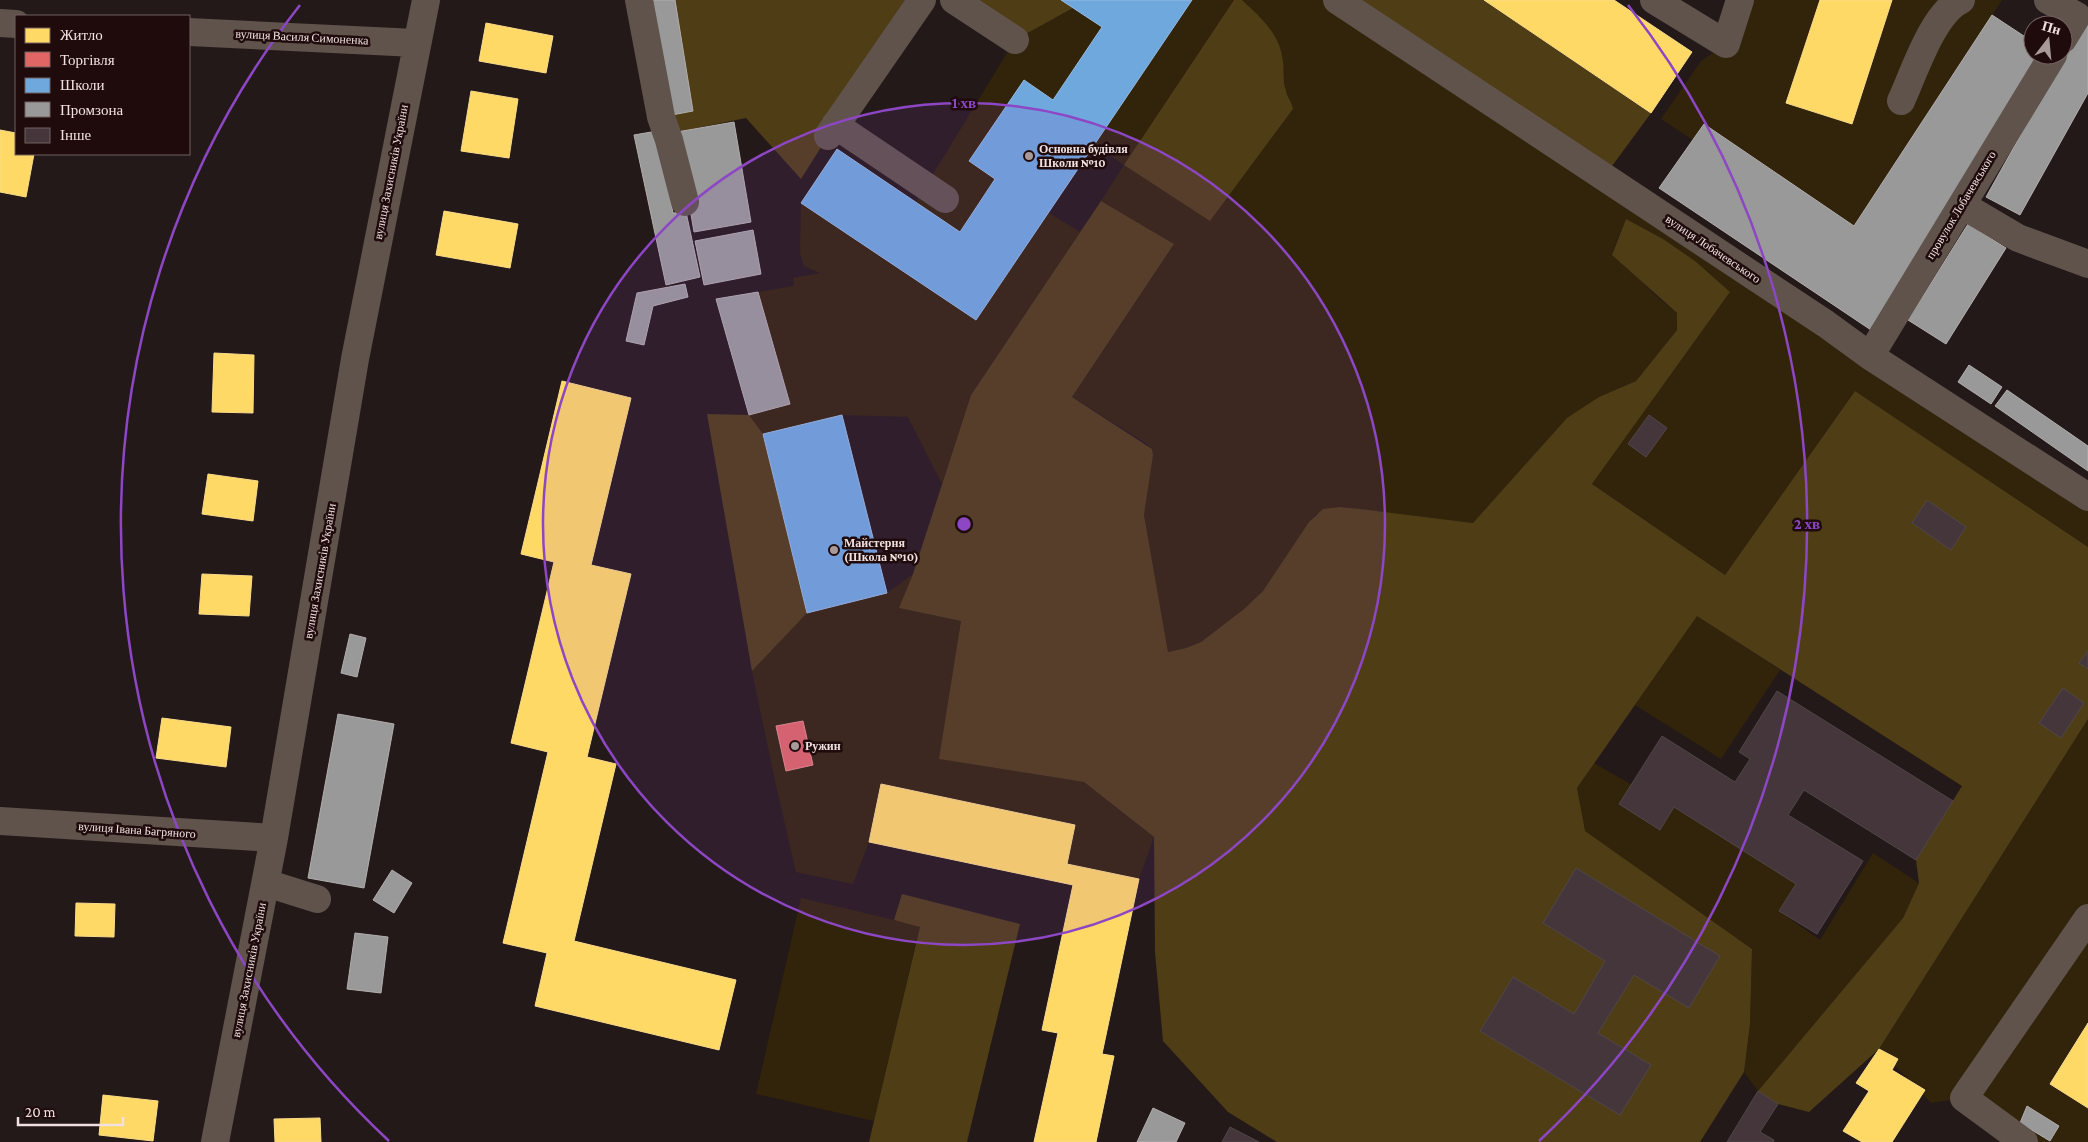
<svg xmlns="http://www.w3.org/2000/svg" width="2088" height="1142" viewBox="0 0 2088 1142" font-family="'Crimson Pro',serif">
<rect width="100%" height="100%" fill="#241919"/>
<path fill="#31240a" d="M1192,0h42l-24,221 83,-112 -8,-19 -3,-34 -17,-33 -23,-23h95l751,497v50l-233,-156 -130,184 -133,-91 138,-192 -106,-68 -11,27 42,44 22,18v17l-41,51 -37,16 -126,126 -133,-16 -9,1 -16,7 -52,76 -19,18 -43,33 -15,6 -18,4 -24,-137 9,-64 -6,-7 -75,-47 102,-153 -73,-43 23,-36 -30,-20z
M1740,0h80l-33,103 65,21 40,-124h110l-148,226 -150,-102 -11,16 -32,-21 40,-58 25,-17z
M1073,8l29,19 -49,73 -30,-20 -54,81 26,18 -35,53 -44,-30 99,-162z
M801,203l175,117 73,-107 31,19 -109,163 -29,89 -34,-67 -66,-2 -79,19 -14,-19 41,-12 -32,-111 36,-6 -1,-8 27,-5 -16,-7 -4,-13z
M913,574l-13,34 61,13 -21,138 144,23 70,55 -15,42 -72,-15 8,-39 -194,-41 -12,58 -16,42 -57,-12 -21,-91 -23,-110 55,-58 80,-20z
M1697,615l83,55 -59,89 -86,-54z
M2088,719v423h-64l-60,-44 -33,5 -52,-54z
M1594,763l38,22 28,44 14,-22 122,77 -17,27 41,29 53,-87 46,30 -16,35 -145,173 -14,-19 6,-48 2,-75 -168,-118 -7,-43z
M801,898l119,28 -46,195 -118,-27z"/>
<path fill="#4f3d16" d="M656,0h266l-87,125 -34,54 -55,-61 -69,14z
M954,0h107l12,8 -58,32z
M1234,0h8c17,16 36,32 40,56 3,11 0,24 4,35 1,6 6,11 7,18l-83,112 -86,-56z
M1338,0h146l167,113 -47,64z
M1101,201l73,43 -102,153 80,52 1,6 -9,60 24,137 18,-4 15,-6 43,-33 19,-18 46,-69 14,-13 17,-2 20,2 113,14 94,-105 32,-21 37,-16 41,-51v-17l-65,-58 14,-36 37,20 32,22 35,31 -138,192 133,91 130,-184 233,156v172l-209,330 -70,63 -31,-8 -20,-13 145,-173 16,-35 -3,-23 46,-74 -265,-170 -120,172 8,43 167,118 -2,75 -6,48 -44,70h-423l-49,-30 -65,-71 -8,-89 -1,-115 -70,-55 -145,-23 22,-138 -62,-13 14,-34 58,-179z
M707,414l42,1 14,19 44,179 -55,58z
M902,894l118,30 -53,218h-98l51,-215 -26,-7z"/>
<path fill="#ffd966" stroke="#fadb8b" d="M1484,0h130l78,52 -41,61z
M1820,0h72l-40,124 -66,-21z
M486,23l67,13 -7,37 -67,-12z
M471,91l47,8 -9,59 -48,-7z
M0,130l16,3v21h18l-8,43 -26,-5z
M444,211l74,13 -8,44 -74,-13z
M214,353l40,2 -1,58 -41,-1z
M562,381l69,17 -40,167 40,9 -44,183 29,7 -42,177 162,39 -17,70 -184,-44 12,-53 -44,-10 45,-191 -37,-9 43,-181 -33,-8z
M208,474l50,7 -5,40 -51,-7z
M202,574l50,2 -3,40 -50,-2z
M162,718l69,9 -5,40 -70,-9z
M881,784l194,41 -8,39 72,15 -37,175 12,2 -18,86h-62l24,-109 -16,-3 31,-145 -204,-43z
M76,903l39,1 -1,33 -39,-1z
M2088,1023v85l-38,-24z
M1879,1049l19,10 -6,11 33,20 -33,52h-30l-19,-11 26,-40 -13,-8z
M103,1095l55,6 -5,40 -54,-6z
M320,1118l1,24h-46l-1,-23z"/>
<path fill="#e06666" stroke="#e58b8b" d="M803,721l10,44 -27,6 -10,-45z"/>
<path fill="#6fa8dc" stroke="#96b9dd" d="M1061,0h131l-216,320 -175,-117 36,-54 123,83 35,-53 -26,-18 55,-81 29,20 49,-73z
M842,415l45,178 -80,20 -44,-179z"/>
<path fill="#999" stroke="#b3aeae" d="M639,0h36l18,111 -32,6z
M1992,15l41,27v13h6l-168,275 -212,-142 45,-64 150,102z
M2086,18l2,1v74l-68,122 -34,-18z
M734,122l17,100 -57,10 -17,-100z
M657,131l16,82 13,-1 14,65 -34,8 -32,-150z
M1968,224l38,24 -60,96 -38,-24z
M753,230l8,44 -57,11 -9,-44z
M685,284l3,13 -35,9 -9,39 -18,-4 11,-48z
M758,292l32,112 -41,11 -33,-116z
M1969,365l33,22 -11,17 -33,-22z
M2007,390l81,56v25l-93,-65z
M350,634l16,4 -9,39 -16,-4z
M338,714l56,10 -30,164 -56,-10z
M392,870l20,13 -18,30 -21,-13z
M355,933l33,4 -7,56 -34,-4z
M2027,1106l32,20 -9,15 -30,-18z
M1153,1108l32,15 -9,19h-39z"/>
<path fill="#44363b" stroke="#50474a" d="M1649,415l18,13 -21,29 -18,-13z
M1927,500l39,27 -15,23 -39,-27z
M2088,651v18l-9,-6z
M2063,688l21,15 -23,35 -22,-15z
M1777,691l176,110 -37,59 -112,-70 -16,25 75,46 -46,73 -38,-23 17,-27 -122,-77 -14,23 -41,-26 43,-68 73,46 15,-23 -11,-7z
M1576,868l144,88 -31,52 -55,-33 -36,58 53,32 -31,50 -140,-84 33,-54 61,37 31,-53 -62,-38z
M1758,1091l20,13 -18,28 14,8 -1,2h-46z
M1230,1127l29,15h-37z"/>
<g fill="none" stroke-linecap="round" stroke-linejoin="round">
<path stroke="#60534c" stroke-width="28" d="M639,0l22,117 8,23 16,62
M954,0l61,40
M1337,0l489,324 44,32 218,141
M1654,0l72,44 14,-44
M2048,0l29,16 -14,23
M0,23l16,1
M189,32l227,11
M1901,101c13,-28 32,-88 60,-101
M835,125l110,74
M828,136l94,-136
M1962,205l56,33 70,26
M1870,356l183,-301
M0,821l274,17
M266,883l51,16
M215,1142l59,-304 81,-479 71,-359
M2024,1142l-60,-44 124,-180"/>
</g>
<circle cx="964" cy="524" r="421" fill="#8d47c4" fill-opacity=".12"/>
<g fill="none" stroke="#8d47c4" stroke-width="2.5">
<circle cx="964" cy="524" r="421"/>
<path d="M389 1141A843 843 0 0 1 300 5M1628 5A843 843 0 0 1 1539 1141"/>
</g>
<g fill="#a99a9a" stroke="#1f0b0c" stroke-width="2">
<circle cx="1029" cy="156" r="5"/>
<circle cx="834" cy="550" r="5"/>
<circle cx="795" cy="746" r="5"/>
</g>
<g text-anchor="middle" stroke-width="5" stroke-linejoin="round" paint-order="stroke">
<g font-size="12" fill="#f0e0e0" stroke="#1f0b0c">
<text transform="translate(302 37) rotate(3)" y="4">вулиця Василя Симоненка</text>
<text transform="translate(391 172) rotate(-79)" y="4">вулиця Захисників України</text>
<text transform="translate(1961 205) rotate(-59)" y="4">провулок Лобачевського</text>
<text transform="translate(1713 249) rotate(34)" y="4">вулиця Лобачевського</text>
<text transform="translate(320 571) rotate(-80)" y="4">вулиця Захисників України</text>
<text transform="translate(137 830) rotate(4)" y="4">вулиця Івана Багряного</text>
<text transform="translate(249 970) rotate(-79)" y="4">вулиця Захисників України</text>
</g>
<g font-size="12" font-weight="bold" fill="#f0e0e0" stroke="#1f0b0c" text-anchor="start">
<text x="1039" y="153">Основна будівля<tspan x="1039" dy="14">Школи №10</tspan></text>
<text x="844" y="547">Майстерня<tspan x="844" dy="14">(Школа №10)</tspan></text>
<text x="805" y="750">Ружин</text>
</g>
</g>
<circle cx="964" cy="524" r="8" fill="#8d47c4" stroke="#1f0b0c" stroke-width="2.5"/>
<g font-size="15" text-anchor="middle" font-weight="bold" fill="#8d47c4" stroke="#1f0b0c" stroke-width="5" stroke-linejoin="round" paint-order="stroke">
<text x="964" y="108">1 хв</text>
<text x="1807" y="529">2 хв</text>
</g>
<rect x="15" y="15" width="175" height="140" fill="#1f0b0c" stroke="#736061"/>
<rect x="25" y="28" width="25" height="15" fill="#ffd966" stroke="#736061"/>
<text x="60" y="40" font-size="15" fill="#f0e0e0">Житло</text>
<rect x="25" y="52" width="25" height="15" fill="#e06666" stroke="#736061"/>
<text x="60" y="65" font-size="15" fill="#f0e0e0">Торгівля</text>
<rect x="25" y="78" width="25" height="15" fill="#6fa8dc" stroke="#736061"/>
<text x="60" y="90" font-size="15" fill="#f0e0e0">Школи</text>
<rect x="25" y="102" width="25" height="15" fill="#999999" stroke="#736061"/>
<text x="60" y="115" font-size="15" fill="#f0e0e0">Промзона</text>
<rect x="25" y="128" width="25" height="15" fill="#44363b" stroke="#736061"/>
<text x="60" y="140" font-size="15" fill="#f0e0e0">Інше</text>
<g transform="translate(2048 40) rotate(16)"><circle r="24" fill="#1f0b0c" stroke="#736061"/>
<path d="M0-4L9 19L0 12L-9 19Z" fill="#a99a9a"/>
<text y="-8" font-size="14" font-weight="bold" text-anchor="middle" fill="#f0e0e0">Пн</text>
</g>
<path d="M18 1117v8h105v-8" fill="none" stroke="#f0e0e0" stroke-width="2.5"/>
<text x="25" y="1117" font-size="15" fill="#f0e0e0" stroke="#1f0b0c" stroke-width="4" paint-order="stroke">20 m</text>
</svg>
